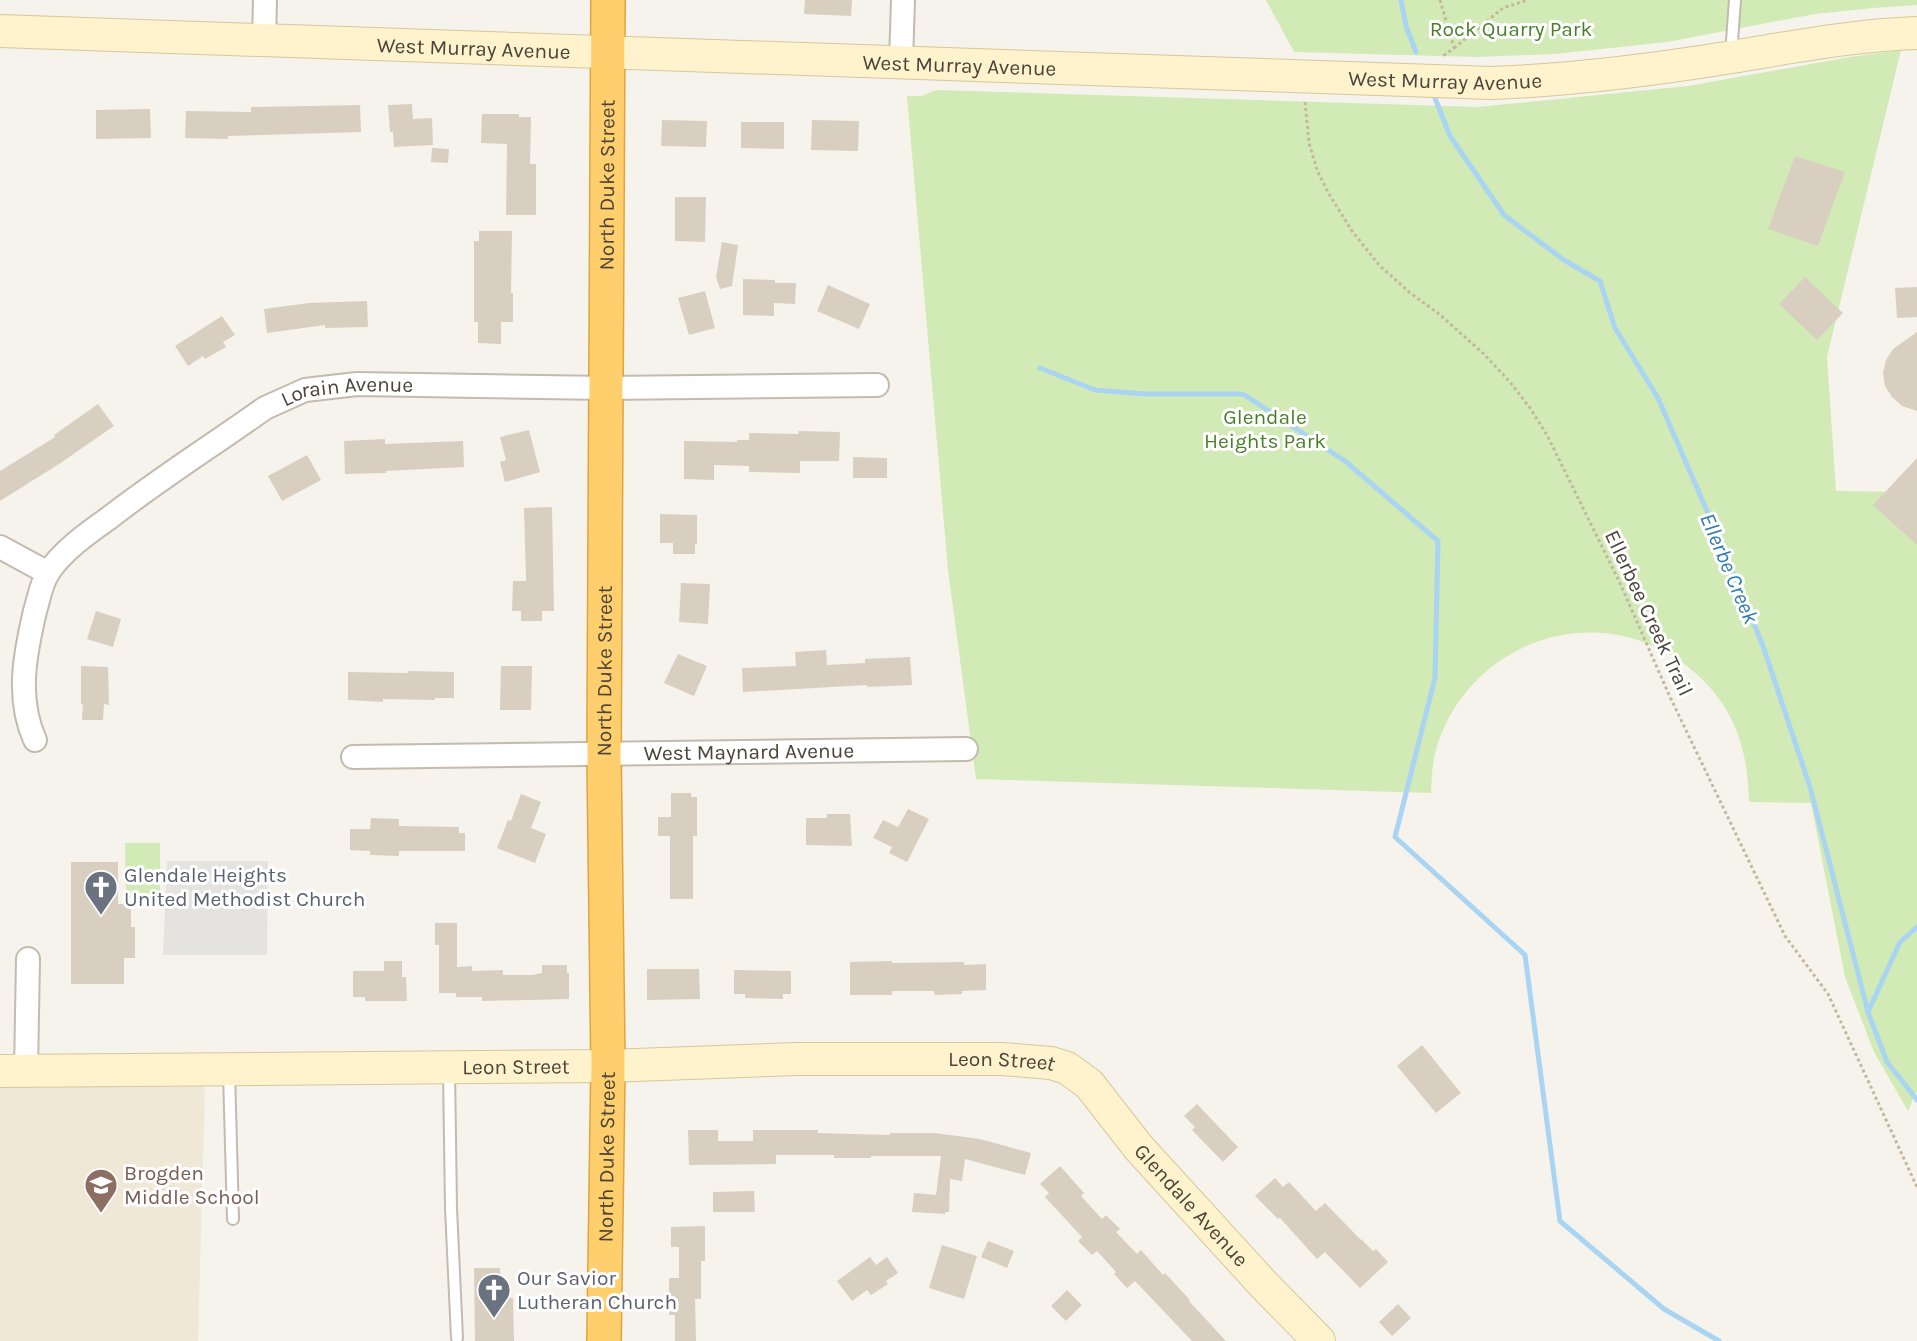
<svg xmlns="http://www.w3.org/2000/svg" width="1917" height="1341" viewBox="0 0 1917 1341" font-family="Karla,sans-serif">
<rect width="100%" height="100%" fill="#f6f3ec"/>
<path fill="#efe8d6" d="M205,1085l-7,256h-198v-254z"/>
<path fill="#d2eab5" d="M1266,0h651v5l-44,3 -58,6 -148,28 -112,12 -78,3 -183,-5z
M1901,50l-74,307 9,134 81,1v601l-1,-1 -8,19 -34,-59 -29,-75 -34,-174 -62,-1c-1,-25 -3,-48 -13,-72 -10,-27 -30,-50 -53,-67 -89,-64 -210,-22 -245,80 -6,16 -6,33 -7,50l-455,-14 -28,-209 -41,-474h15l14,-6 542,17 210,-21 162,-29z
M125,843h35v54h-34z"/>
<path fill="#e5e3e0" d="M167,861h101l-1,94h-104z"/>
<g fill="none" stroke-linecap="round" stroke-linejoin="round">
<path stroke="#a9d4f2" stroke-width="5" d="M1401,0l5,26 10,26
M1435,98l15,38 54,79 60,45 36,21 15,47 43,70 59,136 46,112 47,141 58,225 19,50 30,38
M1040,368l55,22 51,4h97l102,67 93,80 -3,137 -40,159 130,118 35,266 104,88 55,32
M1868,1012l32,-70 17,-15"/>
</g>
<path fill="#d8cfc1" d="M805,0h47l-1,16 -47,-2z
M412,104l1,15 19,-1 1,27 -39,2 -1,-15h-3l-2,-27z
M360,105l1,27 -133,4v3l-43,-1 1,-27 65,1v-5z
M150,109l1,29 -55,1v-29z
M482,114h37v3h12l-1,47h6v51h-30l1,-71 -26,-1z
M662,120l45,1 -1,26 -45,-1z
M812,120l47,1 -1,30 -47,-1z
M741,122h43v27l-43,-1z
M432,148l17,1 -1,14 -17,-1z
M1795,156l50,16 -27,74 -50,-17z
M675,197h31l-1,45 -30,-1z
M479,231h33l-1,62h2v29h-12v22l-23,-1v-21h-4v-81h5z
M722,242l16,3 -6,41 -12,3 -4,-12z
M1805,277l38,36 -26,27 -38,-36z
M743,279l32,1v3h21l-1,21 -21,-1v13l-31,-1z
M828,285l42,19 -11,25 -42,-18z
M1917,287v30l-20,1 -2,-30z
M705,291l10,37 -26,7 -11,-37z
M367,301l1,26 -43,1v-3l-58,8 -3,-24 45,-6z
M222,316l13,19 -12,7 3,5 -21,12 -2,-3 -15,10 -13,-20z
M1917,332v79l-15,-5 -10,-9 -7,-11 -2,-13 3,-13 7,-11z
M98,404l16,22 -55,38 -59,37v-30l55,-34 -1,-2z
M529,430l11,42 -35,10 -5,-20 6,-2 -6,-23z
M799,431l41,1 -1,29h-39v12l-51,-1v-6l-35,-1v15l-30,-1v-38l53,1v-2h12v-7l49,1z
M385,439v5l78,-3 1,26 -78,4v2l-41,1 -1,-33z
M307,455l14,25 -39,21 -14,-25z
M853,457l34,1v20h-34z
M1917,458v87l-44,-40z
M552,507l2,104h-12v10h-21v-10h-9l1,-30h13l-2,-73z
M660,514l37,1v29h-2v10h-22v-11h-13z
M681,583l29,1 -2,40 -29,-2z
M96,611l25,8 -8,28 -26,-8z
M826,650l1,15 38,-2v-4l45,-2 2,28 -45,2v-2l-124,7 -1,-24 54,-2 -1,-14z
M678,654l29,12 -13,30 -30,-13z
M81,666l27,1 1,38 -5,-1 -1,16h-21l1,-16h-2z
M501,666h31l-1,44h-31z
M408,671l46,1v26h-19v2l-52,-1v3l-35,-2v-28l60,1z
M671,793h20v4h6v39h-4v63h-23v-63h-12v-19h13z
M521,794l20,8 -10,26 15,6 -11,29 -38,-15 11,-28 3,1z
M908,809l21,10 -22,43 -18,-9 3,-6 -19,-9 10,-18 15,7z
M827,814h23l2,32 -46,-1v-27h21z
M371,818l28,1v7l60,1v6h6v18h-66v5l-29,-1v-4l-20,-1v-21h20z
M71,862h47v42h13v23h4v31h-11v26h-53z
M435,923h22v44l15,-1v5l31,-1v5h29l10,-2v-8h25v8h2v26l-87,2v-4h-26v-4h-17v-48h-4z
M384,961h18v16h4l1,24h-42v-4h-12v-26h31z
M892,961v2l72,-1v3l22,-1v26l-24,1v3l-27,1 -1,-4h-42v4h-42v-33z
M647,969h52l1,30 -53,1z
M734,970l57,1v23h-8v5l-38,-1v-4h-11z
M1422,1045l39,48 -25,20 -39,-47z
M1197,1104l41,43 -15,15 -31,-32 3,-3 -11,-11z
M688,1130h30v11h35v-11h65v3l72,2v-2h45l45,6 51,14 -6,22 -60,-16 -3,22 -12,-2 -1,33h-4v2l-33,-2 2,-19 22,2 5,-39h-70v2h-37v-3h-58v9l-87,1z
M1060,1166l24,27 -3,3 21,23 4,-4 14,14 -4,3 21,22 4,-4 22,25 2,-2 25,27 -1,1 37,40h-34l-57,-60 -8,7 -13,-14 2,-2 -19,-21 -5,4 -14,-14 4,-4 -37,-40 4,-4 -9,-9z
M1275,1178l8,9 6,-5 27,29 9,-8 36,37v-1l12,12 3,-2 12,13 -28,26 -35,-36 -8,7 -37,-41 -2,1 -23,-23z
M754,1191l1,21h-42v-20z
M705,1226v35h-4v38h-6l1,42h-21v-26h-6v-37h10v-31h-8v-20z
M988,1241l26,10 -7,17 -26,-11z
M942,1245l35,11 -13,43 -35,-11z
M870,1257l6,8 11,-8 11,16 -12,8 2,3 -17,11 -4,-5 -15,11 -15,-20z
M474,1268h26l1,30h12l1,43h-39z
M1067,1290l15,15 -16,16 -15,-15z
M1398,1304l13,14 -19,18 -13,-14z"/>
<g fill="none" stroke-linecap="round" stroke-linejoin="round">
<g stroke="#c2bbae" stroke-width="14">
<path id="lane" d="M1731,54l4,-54
M449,1071l2,137 6,130
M229,1072l4,147"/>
</g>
<g stroke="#c2bbae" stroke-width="26">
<g id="street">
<path d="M264,41l1,-41"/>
<path d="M901,62l2,-62"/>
<path d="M0,547l48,26"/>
<path id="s1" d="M35,740c-19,-42 -10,-86 0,-129 4,-13 6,-27 13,-38 13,-21 41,-41 61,-55 50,-39 104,-73 156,-110l40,-18 52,-6 250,4 270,-3"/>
<path id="s2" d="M353,757l613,-8"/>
<path d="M26,1071l2,-112"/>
</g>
</g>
<g stroke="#d6c79b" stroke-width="34">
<g id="secondary">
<path id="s3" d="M0,31c497,19 994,36 1491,52 81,-3 161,-13 241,-26 61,-10 123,-22 185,-24"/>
<path id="s4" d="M0,1071l608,-5 188,-7h206l49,4 16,5 22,16 50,64 125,137 55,56"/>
</g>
</g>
<g stroke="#e0a43c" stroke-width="36">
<g id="highway">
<path id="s5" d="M604,1341l4,-275 -4,-312 4,-754"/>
</g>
</g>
<path stroke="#c4b79f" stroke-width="3" stroke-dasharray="3 3" stroke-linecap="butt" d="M1440,0l14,48 -11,8
M1454,48l49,-40 25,-8
M1305,102l4,41 8,27 12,24 23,37 27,34 30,27 30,22 45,40 26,28 20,26 17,27 72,146 51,116 115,239 43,58 89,193"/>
<use href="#lane" stroke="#fff" stroke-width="10"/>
<use href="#street" stroke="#fff" stroke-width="22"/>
<use href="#secondary" stroke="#fff3cd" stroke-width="32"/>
<use href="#highway" stroke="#ffcf6e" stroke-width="33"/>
</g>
<defs>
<g id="church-pin" transform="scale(1.725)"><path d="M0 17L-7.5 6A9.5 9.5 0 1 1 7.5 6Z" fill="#6b7280" stroke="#fff"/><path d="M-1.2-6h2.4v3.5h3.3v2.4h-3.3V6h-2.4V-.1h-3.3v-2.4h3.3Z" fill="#fff"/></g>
<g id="school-pin" transform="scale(1.725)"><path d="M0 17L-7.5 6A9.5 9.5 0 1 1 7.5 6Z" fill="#8d6e63" stroke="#fff"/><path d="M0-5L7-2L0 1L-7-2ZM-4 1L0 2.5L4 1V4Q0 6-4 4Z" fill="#fff"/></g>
</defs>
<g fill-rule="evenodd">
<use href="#church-pin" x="101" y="887"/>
<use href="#school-pin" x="101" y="1185"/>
<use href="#church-pin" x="494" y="1290"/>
</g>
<g text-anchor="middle" stroke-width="6" stroke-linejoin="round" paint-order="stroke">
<g font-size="21" fill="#4a7f2a" stroke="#fff">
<text x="1511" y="36">Rock Quarry Park</text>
<text x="1265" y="424">Glendale<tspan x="1265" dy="24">Heights Park</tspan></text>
</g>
<g font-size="21" fill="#4b4439" stroke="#fff">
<text dy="7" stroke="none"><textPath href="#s3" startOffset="474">West Murray Avenue</textPath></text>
<text dy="7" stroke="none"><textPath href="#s3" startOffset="960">West Murray Avenue</textPath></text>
<text dy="7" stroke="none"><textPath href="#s3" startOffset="1446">West Murray Avenue</textPath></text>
<text dy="7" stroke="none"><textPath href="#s5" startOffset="1156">North Duke Street</textPath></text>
<text dy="7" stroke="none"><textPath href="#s1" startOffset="531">Lorain Avenue</textPath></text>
<text transform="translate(1649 613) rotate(65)" y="7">Ellerbee Creek Trail</text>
<text dy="7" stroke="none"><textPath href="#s5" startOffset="670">North Duke Street</textPath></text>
<text dy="7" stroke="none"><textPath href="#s2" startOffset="396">West Maynard Avenue</textPath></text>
<text dy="7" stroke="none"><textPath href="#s4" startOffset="1002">Leon Street</textPath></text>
<text dy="7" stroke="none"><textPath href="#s4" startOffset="516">Leon Street</textPath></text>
<text dy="7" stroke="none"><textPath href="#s5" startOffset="184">North Duke Street</textPath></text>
<text dy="7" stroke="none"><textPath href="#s4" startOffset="1254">Glendale Avenue</textPath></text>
</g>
<g font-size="21" fill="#5b616d" stroke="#fff" text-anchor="start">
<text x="124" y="882">Glendale Heights<tspan x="124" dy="24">United Methodist Church</tspan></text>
<text x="517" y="1285">Our Savior<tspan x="517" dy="24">Lutheran Church</tspan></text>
</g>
<g font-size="21" fill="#785e54" stroke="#fff" text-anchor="start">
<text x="124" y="1180">Brogden<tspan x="124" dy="24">Middle School</tspan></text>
</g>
<g font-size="22" font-style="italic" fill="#2e7ab2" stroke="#fff">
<text transform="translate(1730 568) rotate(67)" y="8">Ellerbe Creek</text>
</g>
</g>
</svg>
